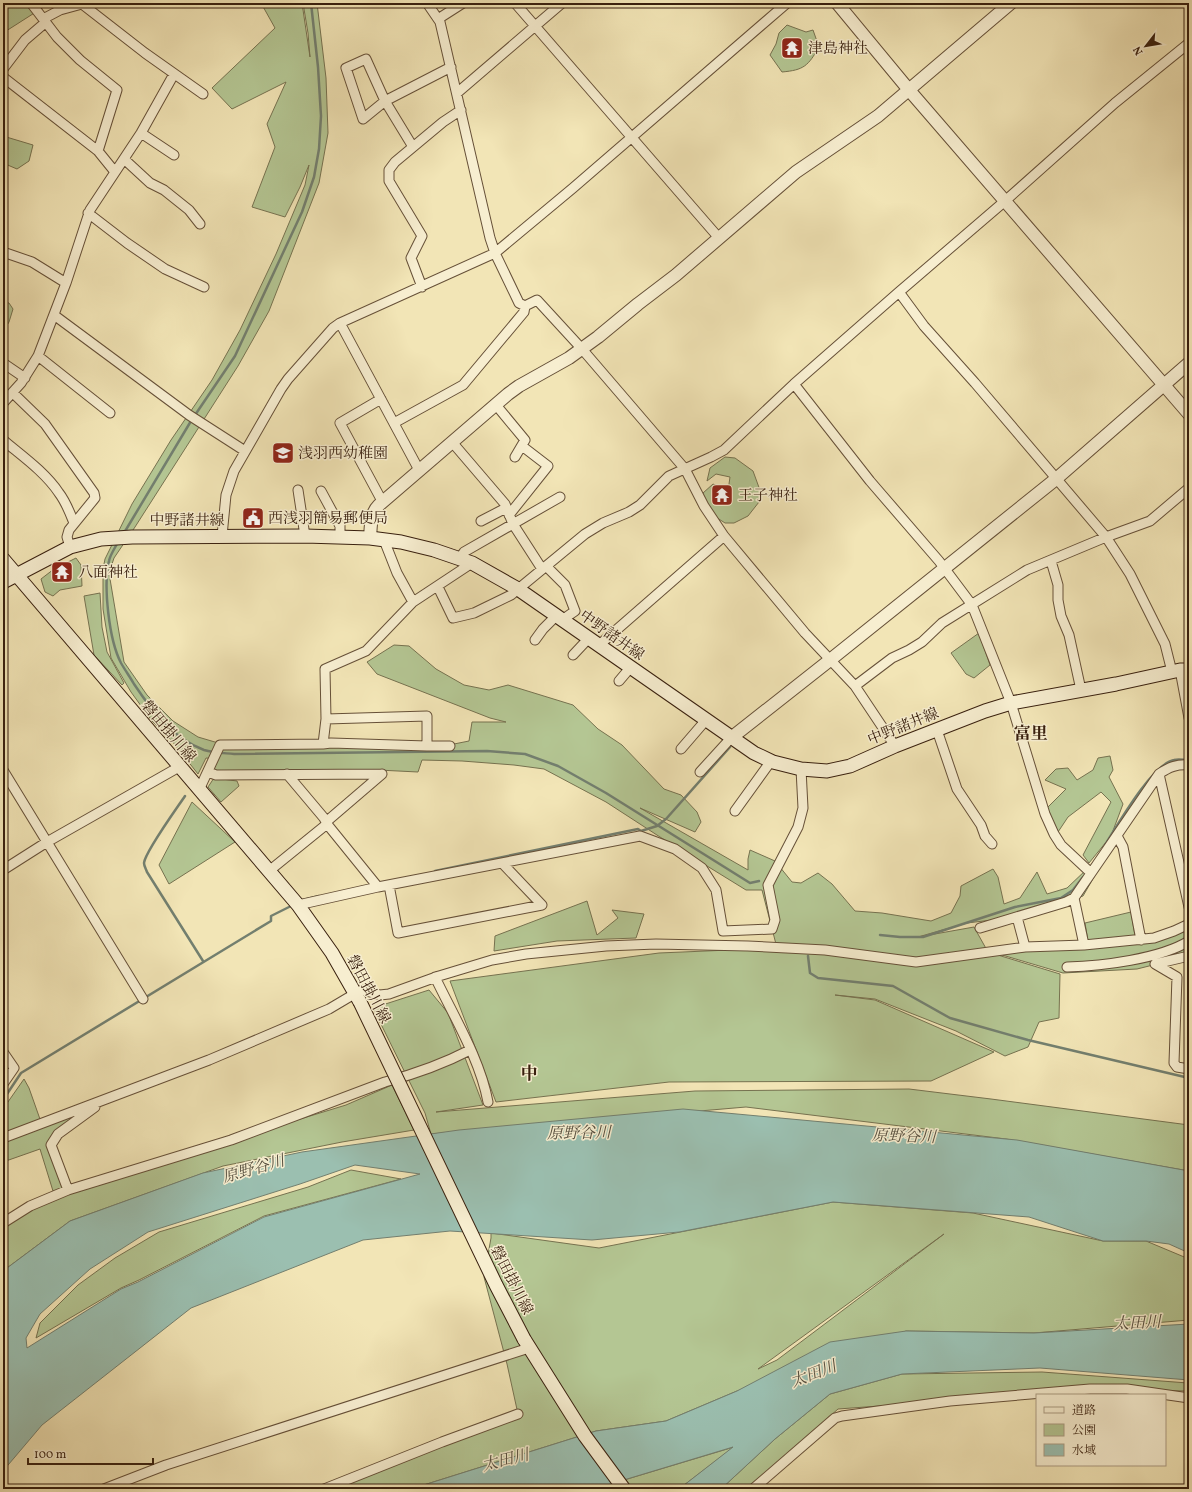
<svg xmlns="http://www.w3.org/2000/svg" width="1192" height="1492" viewBox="0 0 1192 1492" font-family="Vollkorn,'Noto Serif JP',serif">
<rect width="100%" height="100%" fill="#f2e5b6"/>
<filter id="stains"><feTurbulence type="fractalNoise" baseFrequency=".005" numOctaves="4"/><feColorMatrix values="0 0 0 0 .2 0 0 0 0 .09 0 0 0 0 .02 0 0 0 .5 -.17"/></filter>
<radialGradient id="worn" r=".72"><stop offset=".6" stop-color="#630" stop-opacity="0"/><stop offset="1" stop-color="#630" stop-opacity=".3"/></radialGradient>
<path fill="#b4c693" stroke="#767250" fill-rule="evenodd" d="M3,3h47l-47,30z
M261,3h41l8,54 -2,-24 -5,-30h14l9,75 2,55 -9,50 -50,128 -31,55 -103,161 -21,31 -5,15 15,89 23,33 26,26 25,16 27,8 219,1 25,-5 3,-19h34l-16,-4 -113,-44 -10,-12 27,-17 15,1 27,23 28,16 25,5 19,-5 65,20 25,24 24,16 42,44 17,6 16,17 4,10 -6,10 -55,-24 108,62v-11l2,-9 25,11 17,21 9,1 17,-10 14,11 23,27 27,2 49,8 20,-8 9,-17 1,-10 32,-17 5,8 6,27 16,-6 17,-26 10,22 20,-6 20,-19 7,8 -11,19 -66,21 -50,6 -49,14 56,-10 14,25 72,22 -1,44 -20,4 -11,25 -23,9 -49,-25 -81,-32 -40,-4 40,5 119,52 -63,29 -262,1 -173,20 -46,-121 209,-28 118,-5 -15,-58h-16l-86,-53 -54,-35 -62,-33 -30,-4 -52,-4 -40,-1 -4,12 -40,-2 -166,4 5,-15 -11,-1 -8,16 -26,-33 -20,-20 -21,-29 -20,-34 -8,-49v-40l2,-10 27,-55 39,-64 41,-60 28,-50 36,-76 29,-69 4,-20 -9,22 -15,30 -33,-10 23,-60 -8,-23 19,-42 -54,27 -20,-21 63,-60z
M787,25l19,7 7,-2 6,17c-11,19 -15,23 -37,25l-12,-17 6,-11 3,-11z
M3,136l30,9 -4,16 -12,8 -14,-6z
M4,302l5,1 4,6 -4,13 -6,10v-28z
M725,457l10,1 18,13 8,22 -2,9 -11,14 -14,7h-9l-17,-11 -5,-19 10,-9 15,7 2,-14 -14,-3 -9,7 3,-13z
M76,558l5,7 1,21 -22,4 -7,6 -8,-4 -4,-13 13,-10z
M100,593l2,34 5,25 17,31 -2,2 -28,-30 -10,-59z
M979,633l11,32 -16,13 -8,-4 -15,-21z
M1110,756l3,14 -4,7 14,27 -12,32 -22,27 -6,-8 28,-53 -10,-10 -33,25 -10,15 -11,-24 19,-19 -21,-9 11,-11 12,-1 9,12 16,-10 5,-12z
M214,778l23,3 2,5 -18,16 -13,-15z
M192,802l43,40 -66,42 -10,-19z
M587,901l10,34 21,-17 -6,-8 32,4 -8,24 -79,3 -63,10 1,-15z
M1131,912l4,24 -47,5 -3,-18z
M1189,921v35l-52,13 -74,4 -71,-21 179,-20z
M429,990l19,23 35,92 -47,7 259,-21 214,-2 82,10 198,26v46l-183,-32 -260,-32 -315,27 -6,-21 -52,-105z
M24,1079l5,9 12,34 50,-17 -40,40 17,45 -15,1 -13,-42 -37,13v-53z
M392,1085l22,45 -72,12 -119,24 -153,55 -67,50v-46l14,-11 71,-30 258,-79z
M351,1170l50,9 -137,37 -125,64 -18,8 -85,50 4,-15 38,-38 37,-27 44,-26 149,-45z
M833,1202l140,11 130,28h43l43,18v61l-155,13 -128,-2 -169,60 -71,30 -70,10 -185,58h-76l183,-75 -11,-50 -23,-87 7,-39v-5l108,15zM944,1234l-167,126 -19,9z
M1042,1372l146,11 -3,8 -72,-2 -275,20 -90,80h-27l54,-50 55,-45 72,-20z
M734,1447l-55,42h-85z"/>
<path fill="#9bbfb0" stroke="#737f6f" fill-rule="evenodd" d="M683,1109l334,31 172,31v82l-20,-9 -23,-3h-43l-74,-24 -196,-15 -154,30 -87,8 -142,-9 -87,9 -172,68 -149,117 -39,46v-200l67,-50 133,-48 99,-21 157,-22zM355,1165l65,9 -156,43 -126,65 -17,7 -94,59 -1,-10 14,-24 50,-45 58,-37 152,-48z
M1189,1324v56l-149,-12 -138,6 -72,20 -55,45 -54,50h-42l54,-42 -139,42h-183l185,-58 70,-10 71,-30 93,-49 76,-11 128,2z"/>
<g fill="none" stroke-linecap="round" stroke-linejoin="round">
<path stroke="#737f6f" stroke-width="2.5" d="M124,533l67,-112 44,-65 67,-144 12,-35 5,-28 2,-33 -3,-49 -7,-64
M118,542c-3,6 -8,13 -9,19 -6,25 0,79 12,102 4,7 9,14 13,21 18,27 38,54 70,66 10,3 20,3 30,4l253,-3 38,3 33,12 48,27 144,90 9,-2
M185,796c-8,12 -40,56 -41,67 0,3 2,6 3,9l56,89
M1105,845c12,-19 47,-81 69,-85 4,-1 10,0 15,0
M435,871l203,-42 3,2 16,-5 9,-7 64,-72
M303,900l16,-4
M880,935l20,2h23l92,-30 46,-9 12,-8 10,-13
M808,956l2,17 8,5 75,8 57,32 78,22 161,38
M3,1100l18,-27 250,-152v-5l22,-11"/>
<g stroke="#665038" stroke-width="11">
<path id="minor" d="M31,3l26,34 23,23 37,30 -19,61
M427,3l13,19 50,216 5,15 24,50 6,3 12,-6 45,49 103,120 19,37 20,30 81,97 50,53 40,60
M515,3l204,235
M43,19l17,-9 22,-6 63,49 58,41
M438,19l25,-16
M3,69l22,-29 21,-18
M3,77l95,74 17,21
M457,93l105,-90
M141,133l33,22
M413,147l-28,-46 -19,-42 -20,9 17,51 22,-18 66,-34
M124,159l26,24 14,7 25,20 11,14
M88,213l39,30 38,26 39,18
M3,252l29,10 34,21
M422,287l-11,-29 11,-22 -33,-55v-11l6,-8 48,-40 18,-12
M899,292l25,34 51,57 131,154 24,37 35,70 7,28
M54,315l135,100 56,36
M340,323l79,147
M38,356l72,57
M3,363l22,15
M794,384l76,97 69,80 33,44 39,98 34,111 9,20 7,11 30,28
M13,393l32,31 49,69 1,5 -26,32 -2,7 3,10
M381,399l-41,24 42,78
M3,403l18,-20 17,-27 28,-73 24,-73 51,-77 33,-59
M496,405l29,35 -10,17
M394,423l69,-38 61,-73 1,-6
M3,440c19,16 42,32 56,53 7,9 11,20 15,30
M452,442l53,62 8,20 29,45
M298,490l7,46
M321,491l19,35v11
M509,515l39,-49 -26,-20
M481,521l25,-13
M222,536l4,-41 8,-24 47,-82 7,-10 45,-51 7,-5 155,-70 78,-65 214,-185
M384,540l13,33 16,29
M459,559l5,-7 96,-55
M1051,561l7,24v15l3,16 8,19 12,55
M546,566l19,19 10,26 -13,9
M438,587l15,31 21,-5 37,-18 74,-61 18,-11 26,-11 11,-7 29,-29 42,-19 13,-7 70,-66 105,-92 106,-91 110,-98 74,-60
M535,640l8,-11 13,-13
M598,646l126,-110
M573,655l15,-16
M1180,670l9,48
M619,681l11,-13
M855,686l37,-28 17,-8 13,-8 20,-19 85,-53 79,-33 44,-16 39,-33
M326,719l101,-3v30
M937,730l20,59 24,36 4,11 7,8
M323,744l8,-1 96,3h23
M681,749l25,-29
M3,770l140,229
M208,772l8,3 166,-1
M700,772l31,-34
M287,774l37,44 3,6
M1159,774l30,133
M199,790l21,-45 103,-1 3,-25 -1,-50 41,-18 47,-49 59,-39
M735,811l36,-50
M326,822l56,-48
M1117,836l6,11 18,93
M3,870l44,-28 132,-75
M269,871l58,-47 51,63
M389,885l9,48 144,-28 -40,-42
M1074,898l10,47
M298,905l80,-18 262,-51 35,13 27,19 14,22 7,41 49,-2 3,-9 -7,-35 30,-58 5,-19 -2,-39
M1017,917l8,30
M980,928l86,-26 8,-4 85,-124c10,-7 18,-10 30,-9
M1189,956l-34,8 22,13 -3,86 3,4 12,2
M1067,967c35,-1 93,-8 122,-26
M435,977c19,40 45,82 53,125
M3,1052l11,16 -11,16
M3,1138l206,-78 120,-51 27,-16 7,-3 17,5 9,-1 50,-18 53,-16 34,-6 80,-8 50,-2 92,2 77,4 91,12 109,-15 59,-2 70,-7 20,-7 15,-7
M68,1190l-17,-45 7,-11 37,-27
M3,1223l27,-17 38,-16 163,-50 154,-58c30,-8 58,-18 85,-32
M104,1489l62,-24 363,-117
M324,1489l118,-47 76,-28
M753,1489l82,-71 7,-2 108,-15 140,-12h37l62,9"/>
</g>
<g stroke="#665038" stroke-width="14">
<path id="tertiary" d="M837,3l72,87 280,324
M370,538c1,-12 0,-24 9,-33l129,-111 11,-8 50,-28 29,-21 40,-33 38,-29 120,-103 82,-56 133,-113
M731,738l99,-78 226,-181 133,-116"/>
</g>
<g stroke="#381f0e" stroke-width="15">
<path id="secondary" d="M3,559l295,346 34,48 28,49
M3,582l67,-35 31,-8 31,-2 173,-1 65,2 31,4 33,8 38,13 46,26 236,164 19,9 28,7 26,2 23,-5 45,-20 90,-35 26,-8 105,-19 64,-14h9
M524,1339l61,97 39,53"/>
</g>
<use href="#minor" stroke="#f7eed0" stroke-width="9"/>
<use href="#tertiary" stroke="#f7eed0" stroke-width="12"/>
<use href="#secondary" stroke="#f7eed0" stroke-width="13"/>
<g stroke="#381f0e" stroke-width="15" stroke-linecap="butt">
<path id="secondary-bridge" d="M360,1002l136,283 28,54"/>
</g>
<use href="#secondary-bridge" stroke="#f7eed0" stroke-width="13"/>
</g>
<defs>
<g id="temple-square" transform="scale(1.15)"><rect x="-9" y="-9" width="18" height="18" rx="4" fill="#8f2418" stroke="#f7eed0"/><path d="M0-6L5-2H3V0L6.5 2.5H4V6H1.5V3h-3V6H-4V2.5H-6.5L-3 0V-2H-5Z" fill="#fff"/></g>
<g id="school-square" transform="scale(1.15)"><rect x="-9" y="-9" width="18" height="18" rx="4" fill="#8f2418" stroke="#f7eed0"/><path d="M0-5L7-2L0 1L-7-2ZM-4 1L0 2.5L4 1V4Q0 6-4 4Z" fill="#fff"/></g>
<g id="civic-square" transform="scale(1.15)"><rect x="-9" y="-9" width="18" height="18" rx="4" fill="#8f2418" stroke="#f7eed0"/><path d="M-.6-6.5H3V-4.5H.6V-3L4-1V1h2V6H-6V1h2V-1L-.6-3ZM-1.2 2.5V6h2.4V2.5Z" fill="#fff"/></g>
</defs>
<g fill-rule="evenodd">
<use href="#temple-square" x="792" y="48"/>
<use href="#school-square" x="283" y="453"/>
<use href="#temple-square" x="722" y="495"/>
<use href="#civic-square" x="253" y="518"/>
<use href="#temple-square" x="62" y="572"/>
</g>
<g text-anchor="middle" stroke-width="3" stroke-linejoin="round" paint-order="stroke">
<g font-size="15" fill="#381f0e" stroke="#f7eed0" text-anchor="start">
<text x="808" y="53">津島神社</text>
<text x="298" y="458">浅羽西幼稚園</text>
<text x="738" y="500">王子神社</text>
<text x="268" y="523">西浅羽簡易郵便局</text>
<text x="78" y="577">八面神社</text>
</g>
<g font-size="15" fill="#381f0e" stroke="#f7eed0">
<text x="187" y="525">中野諸井線</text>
<text transform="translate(612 635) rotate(35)" y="5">中野諸井線</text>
<text transform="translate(903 726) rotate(-22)" y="5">中野諸井線</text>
<text transform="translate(169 731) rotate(50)" y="5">磐田掛川線</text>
<text transform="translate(369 989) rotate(62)" y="5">磐田掛川線</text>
<text transform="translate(512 1280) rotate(63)" y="5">磐田掛川線</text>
</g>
<g font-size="16" font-style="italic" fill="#564f3f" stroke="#f7eed0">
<text transform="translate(579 1132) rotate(-1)" y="6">原野谷川</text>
<text transform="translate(904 1135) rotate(2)" y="6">原野谷川</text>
<text transform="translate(253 1168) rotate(-16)" y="6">原野谷川</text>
<text transform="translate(1137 1322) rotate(-3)" y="6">太田川</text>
<text transform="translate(813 1373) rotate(-21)" y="6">太田川</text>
<text transform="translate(505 1459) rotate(-14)" y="6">太田川</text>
</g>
<g font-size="17" font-weight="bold" fill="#381f0e" stroke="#f7eed0">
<text x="1031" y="739">富里</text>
<text x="529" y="1079">中</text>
</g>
</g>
<rect width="1192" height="1492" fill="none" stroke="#f2e5b6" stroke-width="16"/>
<rect x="4" y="4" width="1184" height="1484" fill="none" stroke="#381f0e" stroke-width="2"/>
<rect x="8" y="8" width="1176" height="1476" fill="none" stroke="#381f0e"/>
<rect x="1036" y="1394" width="130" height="72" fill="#f7eed0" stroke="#ab9b82"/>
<rect x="1044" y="1407" width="20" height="6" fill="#f7eed0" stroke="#ab9b82"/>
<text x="1072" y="1414" font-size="12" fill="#381f0e">道路</text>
<rect x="1044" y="1424" width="20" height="12" fill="#b4c693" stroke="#ab9b82"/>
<text x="1072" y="1434" font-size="12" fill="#381f0e">公園</text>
<rect x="1044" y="1444" width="20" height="12" fill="#9bbfb0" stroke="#ab9b82"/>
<text x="1072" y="1454" font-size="12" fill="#381f0e">水域</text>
<g transform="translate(1146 46) rotate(239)" stroke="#f7eed0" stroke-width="3" paint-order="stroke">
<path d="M0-3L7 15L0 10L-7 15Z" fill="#381f0e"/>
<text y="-6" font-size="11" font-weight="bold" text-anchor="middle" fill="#381f0e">N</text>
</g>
<path d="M28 1458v6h125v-6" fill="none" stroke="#381f0e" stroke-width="2"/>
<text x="34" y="1458" font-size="12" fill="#381f0e" stroke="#f7eed0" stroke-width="3" paint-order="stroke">100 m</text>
<rect width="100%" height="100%" filter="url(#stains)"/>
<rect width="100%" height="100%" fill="url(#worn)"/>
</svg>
